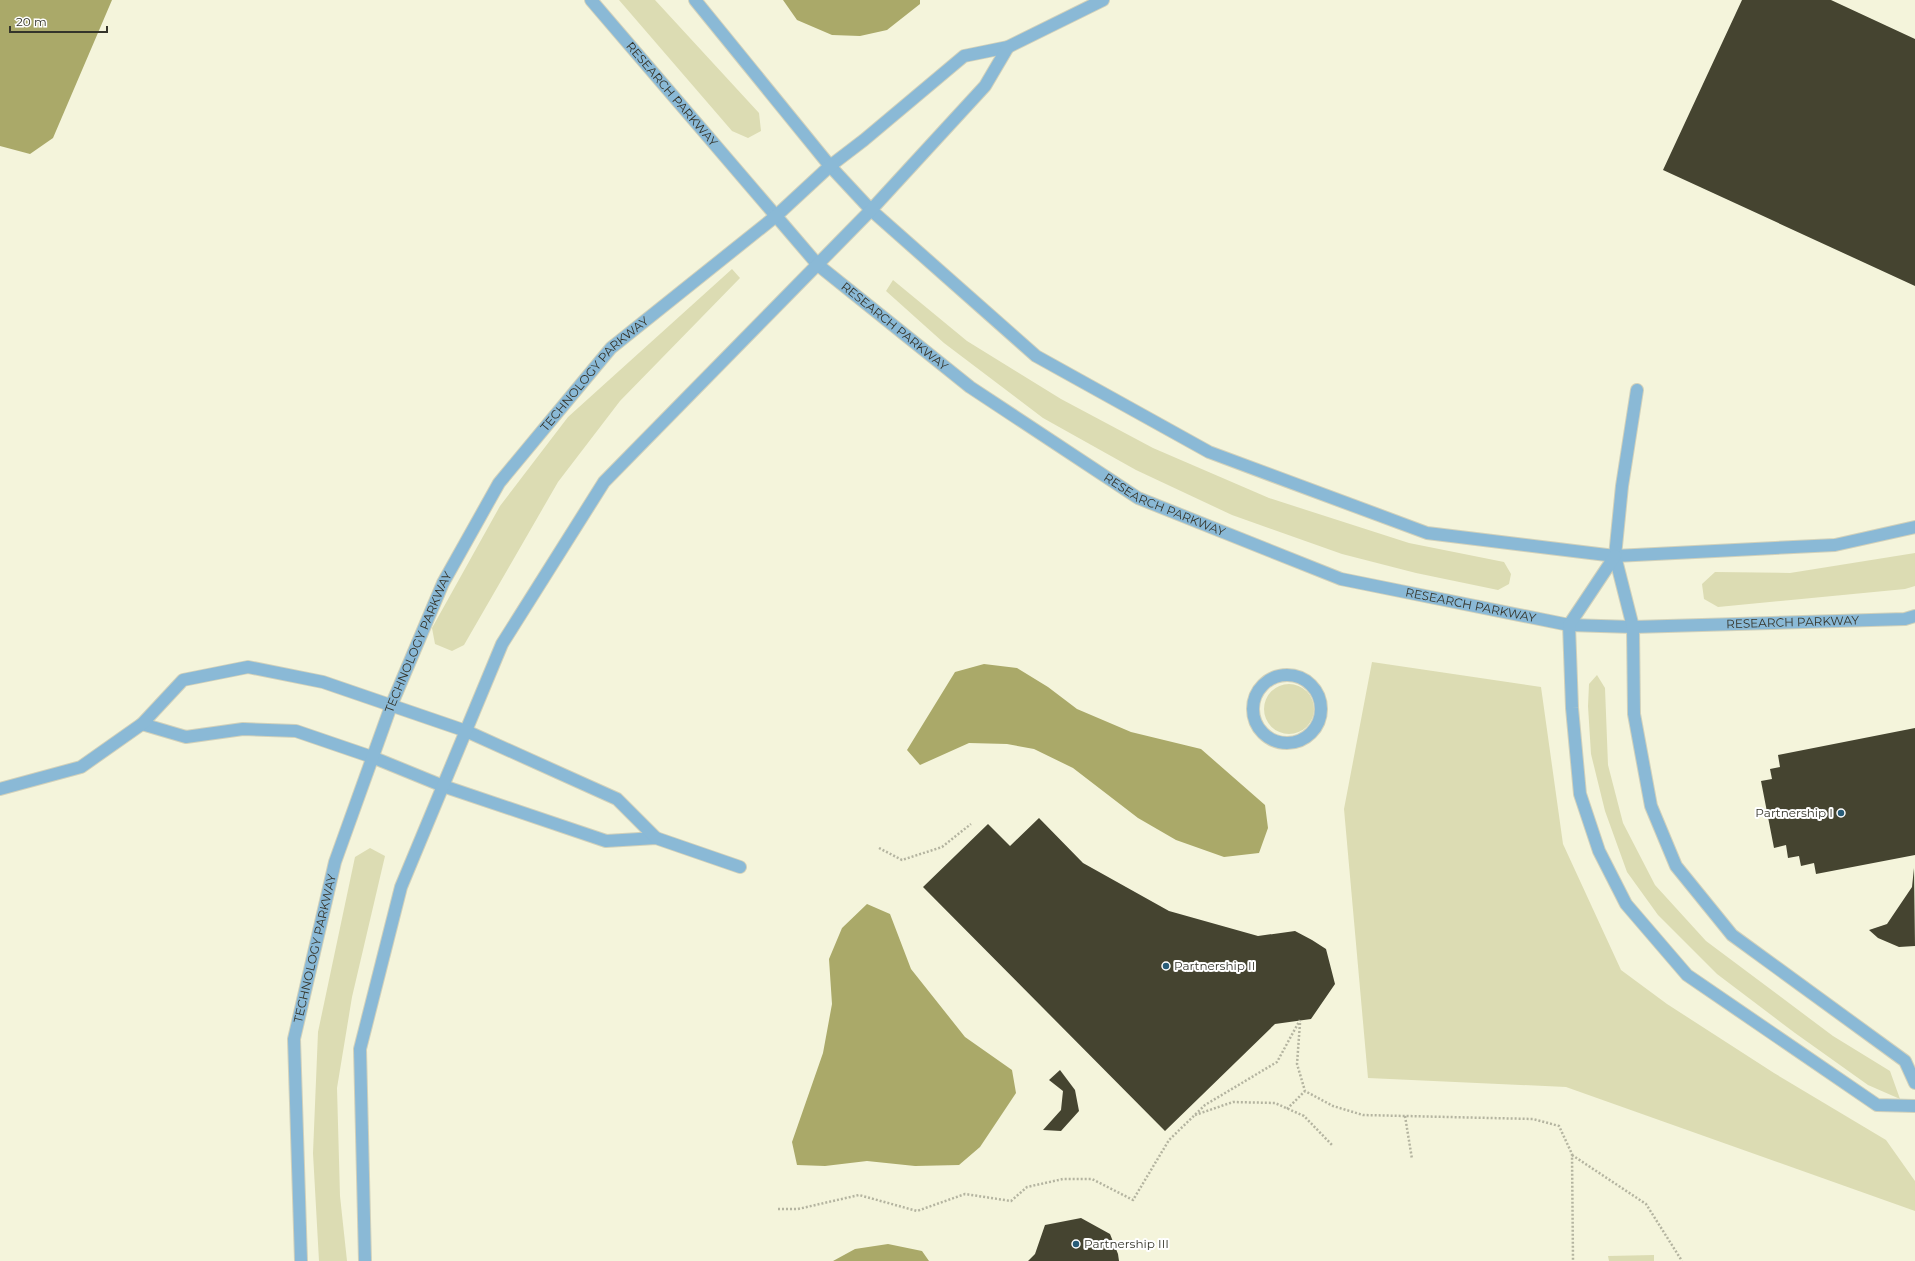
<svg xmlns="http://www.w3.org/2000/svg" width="1915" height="1261" viewBox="0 0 1915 1261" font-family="Montserrat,sans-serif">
<rect width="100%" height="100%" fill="#f4f4db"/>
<path fill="#dcdcb3" d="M619,0h36l104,113 2,18 -13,7 -16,-7z
M732,269l8,9 -120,123 -62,81 -94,163 -12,6 -17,-7 -3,-16 68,-122 68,-89z
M893,280l74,61 94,58 92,49 116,50 140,45 95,19 7,12 -2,10 -11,6 -82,-17 -74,-19 -110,-39 -96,-45 -93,-52 -99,-75 -58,-52z
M1915,553v33l-10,3 -187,18 -14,-8 -2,-15 13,-12 75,1z
M1372,662l169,25 22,157 58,126 46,34 107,69 112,67 29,41v30l-349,-124 -198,-9 -24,-269z
M1597,675l8,13 3,77 15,58 32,62 51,56 127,95 57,35 10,28 -32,-14 -73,-52 -78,-59 -59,-59 -31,-43 -22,-61 -14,-57 -3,-48 1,-22z
M1264 709a25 25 0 1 1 50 0a25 25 0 1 1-50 0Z
M370,848l15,8 -33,141 -15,91 3,108 7,65h-28l-6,-108 5,-121 37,-175z
M1654,1255v6h-45l-1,-5z"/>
<path fill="#aaa969" d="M0,0h112l-59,138 -23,16 -30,-8z
M783,0h137v4l-33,26 -27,6 -28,-1 -35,-15z
M984,664l33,4 31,19 29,22 54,23 70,17 64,56 3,23 -9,25 -35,4 -48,-17 -38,-22 -65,-50 -39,-19 -27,-5 -38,-1 -49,22 -13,-15 48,-78z
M867,904l23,10 21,55 54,68 47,33 4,23 -36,54 -21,18 -44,1 -48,-5 -42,5 -28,-1 -5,-23 31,-89 9,-49 -3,-45 13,-31z
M888,1244l34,7 7,10h-96l22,-12z"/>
<path fill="#454430" d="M1742,0h89l84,39v247l-252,-116z
M1915,728v127l-99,19 -2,-11 -13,3 -2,-10 -11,2 -2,-13 -12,3 -13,-67 11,-2 -2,-10 10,-2 -2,-12z
M1039,818l44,45 86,48 89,25 37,-5 17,9 14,9 9,35 -24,35 -36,5 -110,107 -242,-244 65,-63 22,22z
M1914,868l1,78 -16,1 -21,-9 -9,-8 18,-6 25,-37z
M1060,1070l15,20 4,21 -18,20 -18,-1 18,-20 2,-19 -14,-11z
M1081,1218l29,16 8,20 1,7h-91l7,-7 10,-29z"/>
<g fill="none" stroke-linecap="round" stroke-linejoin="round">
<g stroke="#d1d1bb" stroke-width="14">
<g id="minor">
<path id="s1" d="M591,0l227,265 152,122 168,111 203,81 228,46 64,2 272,-8 10,-3"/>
<path d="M695,0l135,166 41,44 165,146 173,96 218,81 188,23 220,-11 80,-18"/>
<path d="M1637,390l-15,96 -7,70 18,71 1,87 17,92 25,60 56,69 173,126 10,22"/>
<path d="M1615,556l-46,69 3,83 8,86 19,57 27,53 61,71 190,130 38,1"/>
<circle cx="1287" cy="709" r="34"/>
<path d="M142,724l44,13 57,-8 53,2 76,26 71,29 163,55 50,-3 84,29"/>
<path d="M0,789l81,-22 61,-43 41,-44 65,-13 75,15 143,49 151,68 39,39"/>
<path id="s2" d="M301,1261l-7,-222 41,-177 56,-156 52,-123 56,-100 112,-135 165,-132 54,-50 34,-26 100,-84 44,-9 95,-47"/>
<path d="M365,1261l-5,-212 41,-162 101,-243 102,-162 267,-272 114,-124 23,-39"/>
</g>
</g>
<path stroke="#b4b4a0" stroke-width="2.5" stroke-dasharray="2 2" stroke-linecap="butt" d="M879,848l23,12 40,-13 29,-23
M1300,1023l-3,41 8,27 28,15 30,9 170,4 26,7 13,28 1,107
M1287,1109l18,-18
M1195,1115l38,-13 42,1 29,13 29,30
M1405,1116l7,43
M1572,1155l74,49 36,57
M778,1209h20l61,-14 58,16 48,-17 46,7 16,-14 36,-8h29l41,21 36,-60 36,-35 72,-43 23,-42"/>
<use href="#minor" stroke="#8ab9d6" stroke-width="12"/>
</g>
<g fill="#285c78" stroke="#fff" stroke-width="1.5">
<circle cx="1841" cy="813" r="4"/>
<circle cx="1166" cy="966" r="4"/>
<circle cx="1076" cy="1244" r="4"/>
</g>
<g text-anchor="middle" stroke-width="4" stroke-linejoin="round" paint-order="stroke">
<g font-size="12" fill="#34342a" stroke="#fff">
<text dy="4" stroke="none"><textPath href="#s1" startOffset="124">RESEARCH PARKWAY</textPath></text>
<text dy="4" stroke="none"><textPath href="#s1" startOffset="447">RESEARCH PARKWAY</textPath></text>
<text dy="4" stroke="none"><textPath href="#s2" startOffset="963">TECHNOLOGY PARKWAY</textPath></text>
<text dy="4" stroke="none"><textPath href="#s1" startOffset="772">RESEARCH PARKWAY</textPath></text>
<text dy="4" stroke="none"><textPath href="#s1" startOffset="1096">RESEARCH PARKWAY</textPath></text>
<text dy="4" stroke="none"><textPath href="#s1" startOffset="1420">RESEARCH PARKWAY</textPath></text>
<text dy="4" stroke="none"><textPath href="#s2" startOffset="639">TECHNOLOGY PARKWAY</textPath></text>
<text dy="4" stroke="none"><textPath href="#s2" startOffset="315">TECHNOLOGY PARKWAY</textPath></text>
</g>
<g font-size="12" fill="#34342a" stroke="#fff" text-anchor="start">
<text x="1833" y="817" text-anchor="end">Partnership I</text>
<text x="1174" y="970">Partnership II</text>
<text x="1084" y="1248">Partnership III</text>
</g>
</g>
<path d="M10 26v6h97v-6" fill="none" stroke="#34342a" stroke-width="2"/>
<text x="16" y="26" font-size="12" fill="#34342a" stroke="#ffffff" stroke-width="3" paint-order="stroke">20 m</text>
</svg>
